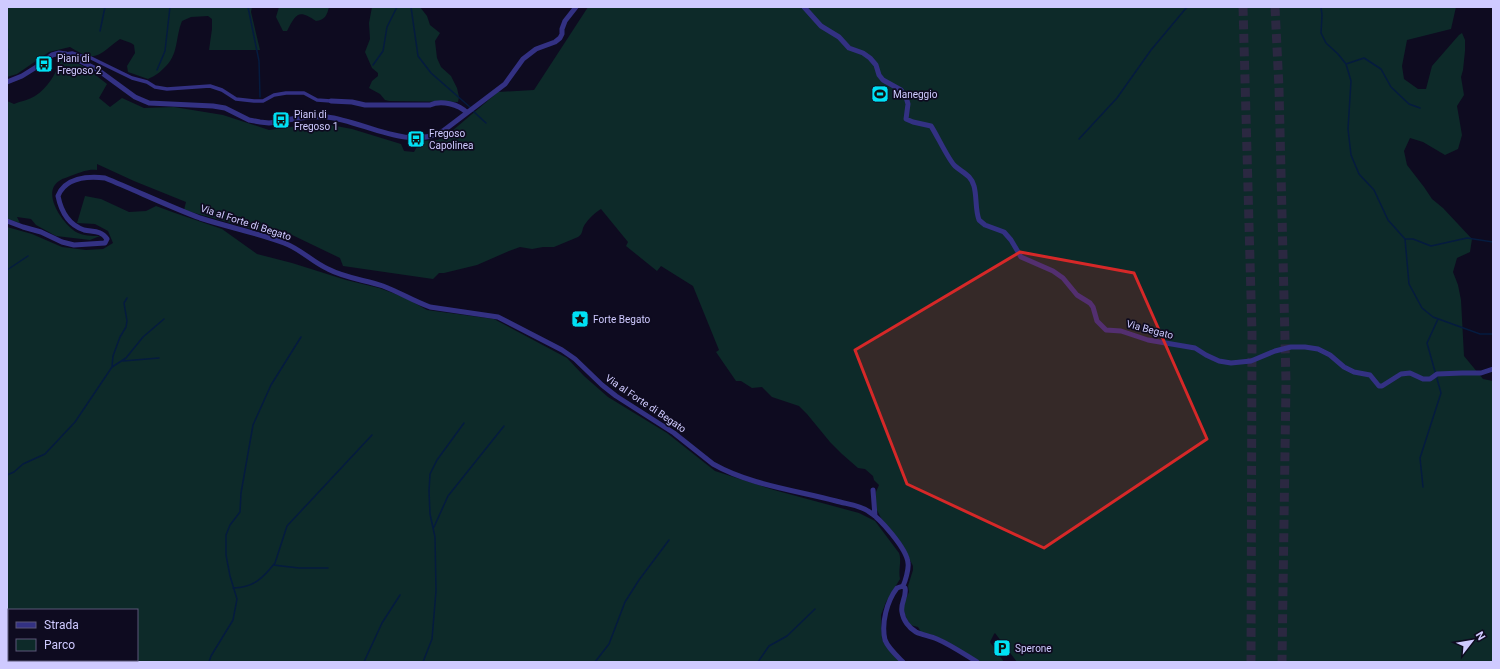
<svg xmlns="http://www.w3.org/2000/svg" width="1500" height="669" viewBox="0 0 1500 669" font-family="Roboto,sans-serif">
<rect width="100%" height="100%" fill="#0e0b20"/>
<path fill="#0d2a29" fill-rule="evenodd" d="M7,7h245l-1,5 9,38h-51l3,-21v-10l-4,-3 -17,1 -9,4c-7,17 -3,34 -18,47 -5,5 -9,8 -16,11l-20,-7 -1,-6 8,-13 -1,-8 -3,-2 -11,-4c-22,16 -23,25 -50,8l-21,5 -32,22 -10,3z
M279,7h50c-2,8 -4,13 -13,14 -17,-12 -20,-8 -29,10h-4l-7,-14z
M372,7h48l7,9 3,9 10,8 -5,8 2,17 4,9 10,9 6,12 2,9 -1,5 -69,-1 -4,-1 -5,-6 -11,-6 3,-7 6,-5v-3l-6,-5 -7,-16 5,-13 -1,-16z
M588,7h868l-5,22 -44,11 -5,26 2,13 14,10h8l6,-23 27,-31 3,-2 3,7v11l-2,19 -2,7 3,18 -7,11 5,29 -4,14 -13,6 -22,-13 -13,-4 -6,13 3,14 17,22 8,12 11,9 29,31 -2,13 -13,6 -4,14 5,13 3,15 3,56 19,23 10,2v281h-476l-22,-29 -1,1 -4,8 14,20h-23l-39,-23 -21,-7 -3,-5 -8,-2 -5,-10 -2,-9 6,-14 -1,-6 5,-16v-4l-11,-22 -21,-26 -5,-10v-16l3,-7 -5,-5 -1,-4 -8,-7 -7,-1 -16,-14 -12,-12 -23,-28 -8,-8 -27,-9 -10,-10 -10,1 -11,-7h-5l-20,-29 3,-2 -26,-64 -32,-20 -4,5 -31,-25 2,-4 -27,-33c-7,4 -15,12 -18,19 -1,4 -1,6 -5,9l-24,10h-11l-11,2 -12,-2 -11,4 -32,14 -33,8h-5l-6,6 -90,-13 -3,-8 -52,-25 -10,-3 -5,5 -89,-25 2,-8 -52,-21 -37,-17v6c-9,-1 -15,2 -24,5 -4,2 -10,3 -14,6 -18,12 4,43 17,51 7,4 16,4 24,4l-10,4 -34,-4 -20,-11 -5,-6 -14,-2 3,6 -13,-4v-118l7,3c7,-3 15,-4 21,-8 13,-8 21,-23 26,-36 16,-2 33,14 46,24l-8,14 11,9 12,-9 22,10 30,-1 49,8 46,15 51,-7 32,6 49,15 3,7 10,1 6,-11 18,-1 14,-9 46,-39 36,-2z
M85,196l16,3 28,13 17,-1 10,-5 19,7 47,16 35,25 35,9 54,17 33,8 25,9 23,13 67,9 73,39 17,18 24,21 59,36 48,38 59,19 85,23 16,8 24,32c3,8 -1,16 1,26l-14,23 -5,13 1,24 3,6 15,17h-893v-435l25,7 30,13 24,3 17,-1 10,-6 -5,-12 -13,-7 -18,-1zM9,610h128v50h-128z"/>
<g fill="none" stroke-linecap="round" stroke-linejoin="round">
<path stroke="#051b3f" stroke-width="1.5" d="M248,7l11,54 1,36
M411,7l7,49 13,17 40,35
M1321,7l1,8 -1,18 5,10 12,11 8,10 5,17 -3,48 3,26 8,19 15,16 14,30 17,19 4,45 13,24 11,9 47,17h13
M100,31l5,-24
M7,48l1,2
M1346,64l18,-6 17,11 10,18 18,17 11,4
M373,65l10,-14 4,-24 10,-20
M157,70l8,-19 5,-44
M473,111l13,12
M1079,139l38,-41 34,-48 36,-43
M1405,239h8l18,7 36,-8 26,4
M7,270l21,-14
M123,361l36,-3
M112,367l1,-11 7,-19 6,-10 1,-6 -3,-18 3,-5
M7,475l7,-3 9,-8 22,-10 30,-32 37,-55 14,-9 17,-21 21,-18
M1423,487l-3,-29 21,-65 -14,-50 11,-24
M434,527l14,-31 56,-70
M273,565l26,3h29
M233,588c21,-1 29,-9 42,-25l12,-37 85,-91
M209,662l2,-6 22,-36 4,-21 -7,-23 -4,-21v-20l4,-10 10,-13 1,-19 12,-68 18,-40 30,-48
M364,662l18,-39 18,-28
M423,662l9,-23 4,-48 -1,-54 -5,-23 -1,-23 1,-17 7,-14 27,-37
M595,662l14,-18 16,-42 14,-22 30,-40
M758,662l11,-16 18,-10 28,-27"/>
<path stroke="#2b2841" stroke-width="9" stroke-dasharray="9 4.5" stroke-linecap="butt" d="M1243,7l9,326 -1,329
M1275,7l4,81 7,294 -4,280"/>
<path stroke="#333183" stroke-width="3.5" d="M66,54l6,-1 9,3 10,2 41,20 15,4 8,5 12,2 43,-3 12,4 14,9 18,2h9l11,-6 12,-2h18l13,7 14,1"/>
<path stroke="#333183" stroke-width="5" d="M804,7l17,19 18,11 10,11 14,5 7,5 6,7 3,10 4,5 18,10 5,7 2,7 -2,15 7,3 18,4c6,9 18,35 24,40 8,7 16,9 19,20 3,11 1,23 5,34l6,5 19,7 7,8 10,17 32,14 10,7 14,17 13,8 3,4 4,14 9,9 15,1 27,9 47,8 11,7 13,6 12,2 20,-2 24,-10 16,-4h14l13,2 12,6 14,12 10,5 16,3 9,11h3l19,-12 9,-1 13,6h7l7,-5 25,-1h19l12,-4
M7,82l15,-6 16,-10 14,-11 7,-2 7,1 32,16 37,27 14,6 64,3 12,2 24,12 11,2 9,1c19,-3 39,-8 58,-6 36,4 81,34 116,14l62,-47 18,-25 13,-10 19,-7 5,-4 2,-4v-5l3,-8 11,-14
M331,101l21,1 13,3h65c11,-5 29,-1 37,8
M7,221l16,6 18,5 21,10 12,3 31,-2 2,-4c-6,-9 -14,-7 -23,-9 -15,-5 -23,-19 -26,-34 7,-18 29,-20 47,-18 32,13 63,28 95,40 28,9 57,15 84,25 17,6 28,19 44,26 17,9 37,11 55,17 16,6 30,15 47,21l68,10 64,33 13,9 27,26 14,11 58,37 39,31c37,21 82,26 123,37 10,3 23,4 32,10 12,7 39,38 40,52 1,6 -3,19 -5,23
M873,490l2,26
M903,586l2,2c2,9 -5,15 -3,24 1,8 7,16 14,20 6,3 14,4 21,7 14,6 27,15 40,23
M903,586l-6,2c-10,13 -16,35 -12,52 3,8 12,16 18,22"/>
</g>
<path fill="#d62828" fill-opacity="0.2" stroke="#d62828" stroke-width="3" stroke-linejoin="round" d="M1020,252l114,21 73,166 -163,109 -137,-64 -52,-134z"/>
<defs>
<g id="bus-square" transform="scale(0.9)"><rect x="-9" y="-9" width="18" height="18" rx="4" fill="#00e1f5" stroke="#0e0b20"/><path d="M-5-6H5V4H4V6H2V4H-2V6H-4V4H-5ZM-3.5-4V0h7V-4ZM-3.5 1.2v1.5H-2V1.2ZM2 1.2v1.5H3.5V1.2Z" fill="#111"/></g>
<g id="stadium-square" transform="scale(0.9)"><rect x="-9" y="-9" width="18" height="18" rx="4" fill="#00e1f5" stroke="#0e0b20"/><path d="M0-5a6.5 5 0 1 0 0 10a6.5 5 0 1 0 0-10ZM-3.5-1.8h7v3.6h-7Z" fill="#111"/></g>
<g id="sight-square" transform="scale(0.9)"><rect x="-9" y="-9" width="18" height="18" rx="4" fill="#00e1f5" stroke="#0e0b20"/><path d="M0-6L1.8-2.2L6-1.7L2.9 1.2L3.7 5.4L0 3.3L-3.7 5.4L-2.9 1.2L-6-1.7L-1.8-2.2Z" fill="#111"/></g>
<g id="parking-square" transform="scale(0.9)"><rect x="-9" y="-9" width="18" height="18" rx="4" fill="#00e1f5" stroke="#0e0b20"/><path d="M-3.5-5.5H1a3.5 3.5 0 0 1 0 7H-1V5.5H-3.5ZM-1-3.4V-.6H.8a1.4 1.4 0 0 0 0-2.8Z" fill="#111"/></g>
</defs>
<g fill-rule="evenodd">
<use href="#bus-square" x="44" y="64"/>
<use href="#stadium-square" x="880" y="94"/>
<use href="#bus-square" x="281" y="120"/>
<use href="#bus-square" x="416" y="139"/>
<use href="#sight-square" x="580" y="319"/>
<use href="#parking-square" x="1002" y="648"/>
</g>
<g text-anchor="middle" stroke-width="3.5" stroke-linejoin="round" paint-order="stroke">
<g font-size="10" fill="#cfcaff" stroke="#0e0b20" text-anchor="start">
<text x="57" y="62">Piani di<tspan x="57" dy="12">Fregoso 2</tspan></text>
<text x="893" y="98">Maneggio</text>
<text x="294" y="118">Piani di<tspan x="294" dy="12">Fregoso 1</tspan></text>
<text x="429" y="137">Fregoso<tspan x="429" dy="12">Capolinea</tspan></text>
<text x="593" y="323">Forte Begato</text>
<text x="1015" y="652">Sperone</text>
</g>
<g font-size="10" fill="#cfcaff" stroke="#0e0b20">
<text transform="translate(246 222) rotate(18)" y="4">Via al Forte di Begato</text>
<text transform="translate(1150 329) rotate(15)" y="4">Via Begato</text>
<text transform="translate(646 403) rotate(34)" y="4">Via al Forte di Begato</text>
</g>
</g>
<rect width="1500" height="669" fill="none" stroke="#cfcaff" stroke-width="16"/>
<rect x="8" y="609" width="130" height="52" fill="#0e0b20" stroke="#5b5779"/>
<rect x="16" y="622" width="20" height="6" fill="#333183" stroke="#5b5779"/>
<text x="44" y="629" font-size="12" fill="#cfcaff">Strada</text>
<rect x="16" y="639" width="20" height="12" fill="#0d2a29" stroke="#5b5779"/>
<text x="44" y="649" font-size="12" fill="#cfcaff">Parco</text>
<g transform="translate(1472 641) rotate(59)" stroke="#0e0b20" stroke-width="3" paint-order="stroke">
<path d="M0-3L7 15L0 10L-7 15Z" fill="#cfcaff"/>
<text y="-6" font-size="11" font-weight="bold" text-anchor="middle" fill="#cfcaff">N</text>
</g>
</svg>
